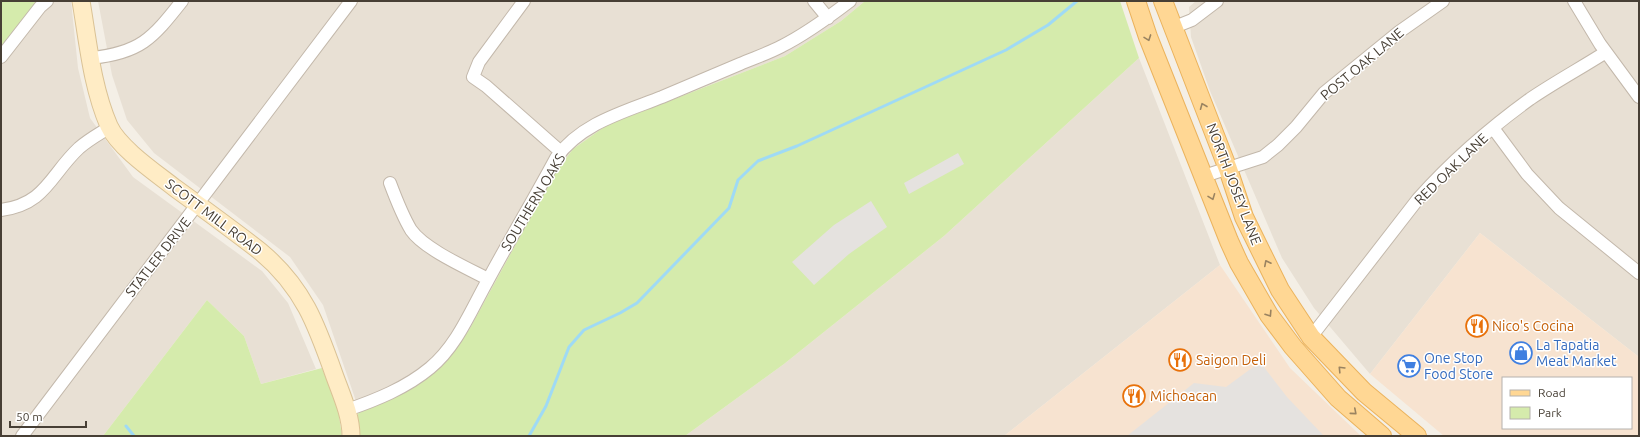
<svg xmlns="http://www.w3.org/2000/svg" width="1640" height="437" viewBox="0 0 1640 437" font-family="Ubuntu,sans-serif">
<rect width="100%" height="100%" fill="#f4efe6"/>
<path fill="#e8e0d4" d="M37,1h34l7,67 12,50 43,59 129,94 26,32 28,66 -55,15 -17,-48 -37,-36 -104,136h-102v-387z
M98,1h767l-24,20 -56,35 -178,69 -34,24 -19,25 -85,156 -26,33 -35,27 -49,20 -36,-105 -33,-48 -136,-104 -27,-33 -15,-45z
M1196,1h443v356l-159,-124 -110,141 -56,-66 -32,-50 -72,-167 -19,-54 -2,-30z
M1139,58l81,207 -216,171h-319l99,-72 160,-128z"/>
<path fill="#f7e3d0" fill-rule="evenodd" d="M1480,233l159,124v79h-195l-74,-62zM1503,378h128v50h-128z
M1220,265l70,103 71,68h-357z"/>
<path fill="#d5ebac" d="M1,1h36l-36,48z
M865,1h255l19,57 -195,178 -160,128 -99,72h-326l-2,-17 2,-9 49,-20 35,-27 26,-33 85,-156 19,-25 34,-24 178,-69 56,-35z
M207,300l37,36 17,48 61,-16 16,41 4,27h-239z"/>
<path fill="#e5e2df" d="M958,153l6,11 -55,30 -5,-11z
M871,201l16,26 -38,27 -35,31 -22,-23 42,-37z
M1260,362l27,35 37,39h-197l67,-53 32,4z"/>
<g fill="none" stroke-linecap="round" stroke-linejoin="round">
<path stroke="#9fdaf5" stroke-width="3" d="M126,426l8,10
M529,436l17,-30 23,-59 15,-17 36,-17 17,-10 92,-95 9,-28 20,-19 39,-15 209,-96 42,-25 29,-24"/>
<g stroke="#c3b8ab" stroke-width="14">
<path id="street" d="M524,1l-45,61 -6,15 13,9 75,66
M814,1l14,17
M1574,1l26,43 39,53
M1172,28l20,-8 25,-19
M1,57l39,-50 7,-6
M91,58c49,-5 61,-19 91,-57
M1493,128l34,46 32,34 80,65
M1204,176l59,-19 15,-12 18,-18 28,-34 75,-61 44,-31
M390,183c6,16 12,32 21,47 13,19 56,38 77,49
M1,210c45,-6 49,-35 78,-62 9,-8 20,-14 31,-21
M1311,337l107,-138c33,-37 72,-71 112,-100 25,-17 51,-31 76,-47
M347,410c29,-10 59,-22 83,-42 27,-22 41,-58 58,-88 22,-41 46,-81 68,-122 25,-35 68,-46 106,-61 26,-11 52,-22 78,-33 14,-6 29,-11 42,-18 24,-12 47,-29 68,-45
M22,436l329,-435"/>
</g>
<g stroke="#dac295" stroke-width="19">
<path id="secondary" d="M81,1c7,41 11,86 28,125 10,22 47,47 66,62 29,21 58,42 86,64 43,36 56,74 74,125 7,19 16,39 16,59"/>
</g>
<g stroke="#ebb35d" stroke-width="20">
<path id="primary" d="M1136,1l12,36 81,204 10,22 30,52 24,32 45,51 44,38
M1163,1l65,168 16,48 36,73 31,47 53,55 53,44"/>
</g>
<use href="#street" stroke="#fff" stroke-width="12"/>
<use href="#secondary" stroke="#ffecc5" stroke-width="17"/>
<use href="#primary" stroke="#ffd794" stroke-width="18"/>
</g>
<defs><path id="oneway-chevron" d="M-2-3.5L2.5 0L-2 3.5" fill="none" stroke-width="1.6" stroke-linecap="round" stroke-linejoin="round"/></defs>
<g stroke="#9a8360">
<use href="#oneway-chevron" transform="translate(1148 38) rotate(70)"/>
<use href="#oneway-chevron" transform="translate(1203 106) rotate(-112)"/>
<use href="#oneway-chevron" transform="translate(1212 197) rotate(69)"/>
<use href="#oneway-chevron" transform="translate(1267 263) rotate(-117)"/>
<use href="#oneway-chevron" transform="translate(1269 314) rotate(57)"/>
<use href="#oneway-chevron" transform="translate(1341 369) rotate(-134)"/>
<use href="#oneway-chevron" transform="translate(1354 412) rotate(41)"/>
</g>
<defs>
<g id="restaurant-ring" transform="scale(1.15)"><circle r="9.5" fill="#fff" stroke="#e8710a" stroke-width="1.5"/><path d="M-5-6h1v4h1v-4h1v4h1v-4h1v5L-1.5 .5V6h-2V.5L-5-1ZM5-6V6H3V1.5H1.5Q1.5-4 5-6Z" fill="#e8710a"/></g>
<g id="shop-ring" transform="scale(1.15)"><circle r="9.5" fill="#fff" stroke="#3f7fe0" stroke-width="1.5"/><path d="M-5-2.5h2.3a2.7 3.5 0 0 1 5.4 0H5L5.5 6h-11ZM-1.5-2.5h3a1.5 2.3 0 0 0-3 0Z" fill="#3f7fe0"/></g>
<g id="supermarket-ring" transform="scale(1.15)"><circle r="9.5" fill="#fff" stroke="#3f7fe0" stroke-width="1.5"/><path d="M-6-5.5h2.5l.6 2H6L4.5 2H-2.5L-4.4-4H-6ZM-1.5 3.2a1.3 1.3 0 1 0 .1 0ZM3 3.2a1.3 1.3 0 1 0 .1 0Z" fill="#3f7fe0"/></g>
</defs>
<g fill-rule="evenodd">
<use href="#restaurant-ring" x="1477" y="326"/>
<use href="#shop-ring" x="1521" y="353"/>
<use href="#restaurant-ring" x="1180" y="360"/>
<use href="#supermarket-ring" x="1409" y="366"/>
<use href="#restaurant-ring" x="1134" y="396"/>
</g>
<g text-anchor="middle" stroke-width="3" stroke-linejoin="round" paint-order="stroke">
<g font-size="14" fill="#473f35" stroke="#fff">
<text transform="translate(1362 64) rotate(-40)" y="5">POST OAK LANE</text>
<text transform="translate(1451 169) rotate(-44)" y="5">RED OAK LANE</text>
<text transform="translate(1234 184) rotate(69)" y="5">NORTH JOSEY LANE</text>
<text transform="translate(533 202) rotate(-59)" y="5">SOUTHERN OAKS</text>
<text transform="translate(214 217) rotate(37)" y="5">SCOTT MILL ROAD</text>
<text transform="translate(158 257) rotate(-52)" y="5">STATLER DRIVE</text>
</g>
<g font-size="14" fill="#c56008" stroke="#fff" text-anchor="start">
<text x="1492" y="331">Nico's Cocina</text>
<text x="1196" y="365">Saigon Deli</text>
<text x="1150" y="401">Michoacan</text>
</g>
<g font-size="14" fill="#366cbe" stroke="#fff" text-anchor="start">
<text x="1536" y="350">La Tapatia<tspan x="1536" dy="16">Meat Market</tspan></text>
<text x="1424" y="363">One Stop<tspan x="1424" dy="16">Food Store</tspan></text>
</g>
</g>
<rect width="1640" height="437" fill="none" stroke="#473f35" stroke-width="4"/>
<rect x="1502" y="377" width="130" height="52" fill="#ffffff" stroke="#b5b2ae"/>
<rect x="1510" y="390" width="20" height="6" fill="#ffd794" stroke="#b5b2ae"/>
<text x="1538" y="397" font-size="12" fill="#473f35">Road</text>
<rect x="1510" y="407" width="20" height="12" fill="#d5ebac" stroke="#b5b2ae"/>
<text x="1538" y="417" font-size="12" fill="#473f35">Park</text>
<path d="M10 421v6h76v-6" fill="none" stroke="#473f35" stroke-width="2"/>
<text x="16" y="421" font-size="12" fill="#473f35" stroke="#ffffff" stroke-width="3" paint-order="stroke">50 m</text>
</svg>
